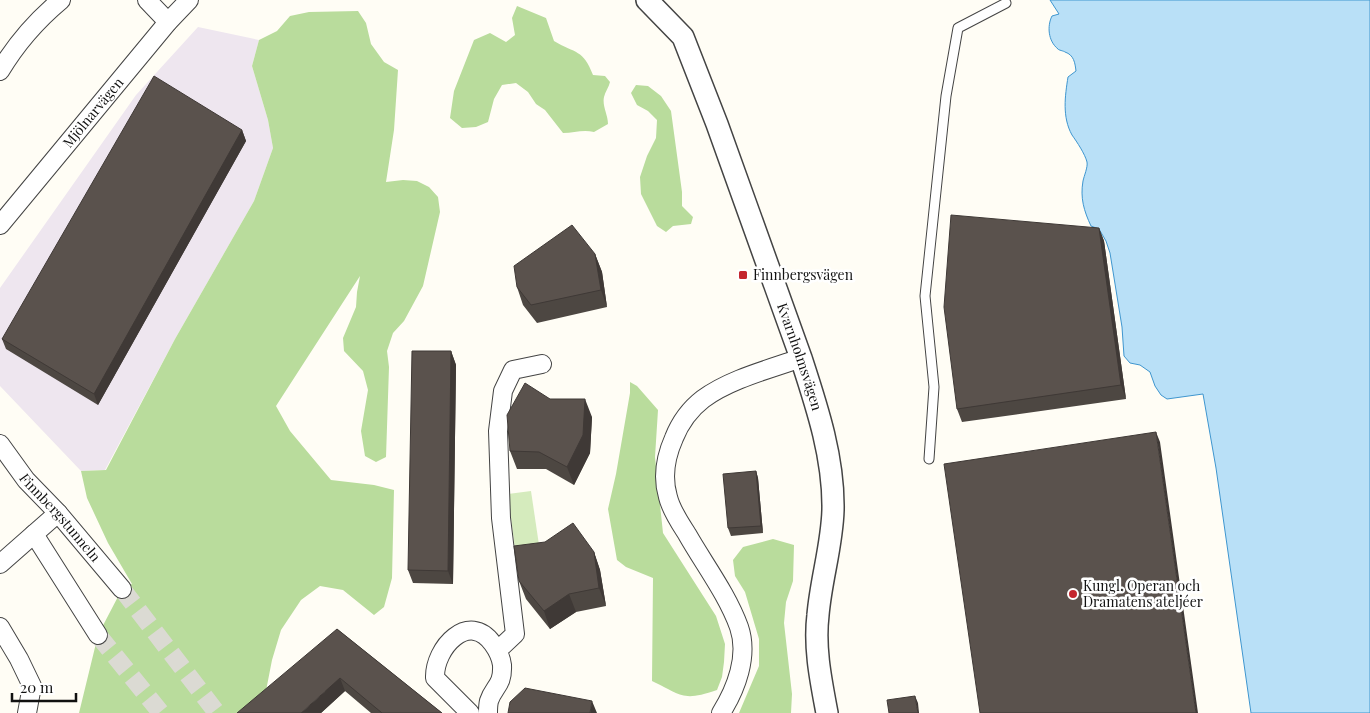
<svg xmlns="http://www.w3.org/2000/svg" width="1370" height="713" viewBox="0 0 1370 713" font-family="'Playfair Display',serif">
<rect width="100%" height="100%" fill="#fffdf5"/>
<path fill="#eee6ef" d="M198,27l61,13 -7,26 16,54 5,28 -19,53 -79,138 -70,131 -24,1 -81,-85v-98l136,-193z"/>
<path fill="#d5ebbd" d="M531,491l8,54 -24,4 -7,-55z"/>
<path fill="#b9dc9c" d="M517,6l29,12 8,23c22,13 29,8 39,34l12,1 5,6c-1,5 -5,10 -6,15 -2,9 4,18 4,27l-14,8c-11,-3 -20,1 -31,1l-18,-23 -9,-6 -8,-12 -12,-9 -14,2 -8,14 -6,23 -12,5 -14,1 -12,-10 4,-27 20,-51 16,-7 16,9 9,-7 -3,-17z
M358,11l8,12 5,21 13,18 14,8 -4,60 -8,52 17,-2 14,1 12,6 9,10 2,15 -17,74 -19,35 -11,12 -6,18 2,16 -3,90 -10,5 -11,-6 -4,-25 7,-41 -5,-19 -19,-20 -1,-13 13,-31 1,-15 3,-16 -84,130 14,25 41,49 43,5 20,5 -2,88 -8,29 -10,8 -31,-25 -23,-4 -19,14 -20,30 -9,30 -8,41 -14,12h-171l19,-78 24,-46 10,-5 -24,-41 -21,-45 -6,-27 25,-1 69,-131 79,-138 19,-53 -5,-28 -16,-54 7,-26 18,-9 13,-15 19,-4z
M636,85l12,1 13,10 10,15 11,81v14l11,11 -2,7 -18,2 -7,6 -9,-6 -16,-32 -1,-17 7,-21 9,-18 1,-18 -9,-9 -11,-6 -6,-12z
M630,382l7,4 21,24 -3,47 8,76 53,83 9,28 -1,18 -2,15 -5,13c-35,12 -35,5 -65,-9l1,-103 -27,-11 -9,-7 -9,-51 8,-35 14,-81z
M773,539l21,6 -1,36 -7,21 -2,21 8,71 -1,19h-52l20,-47v-27l-14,-47 -10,-16 -2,-16 10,-13z"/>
<path fill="#b9e0f7" stroke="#3f96cf" d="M1050,0h320v713h-119l-35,-245 -13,-74 -36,5 -6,-4 -6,-9 -5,-14 -10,-7 -10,-2 -6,-7 -2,-29 -12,-74 -4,-12 -7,-12 -8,-3c-7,-15 -11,-28 -8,-45 1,-5 5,-14 4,-19 -2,-8 -10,-20 -15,-27 -10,-18 -7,-39 -4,-58l8,-6c-1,-8 -2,-16 -11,-19 -1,-1 -7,-2 -7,-3 -10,-8 -11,-23 -6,-33l7,-2z"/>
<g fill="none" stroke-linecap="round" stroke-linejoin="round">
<path stroke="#dbdad3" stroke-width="18" stroke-dasharray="18 9" stroke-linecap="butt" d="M122,589l95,124
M98,635l63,78"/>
<g stroke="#444" stroke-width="11">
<path id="service" d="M929,459l5,-72 -9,-91 21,-200 12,-68 48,-25"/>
</g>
<g stroke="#444" stroke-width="20">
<g id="minor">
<path d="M147,0l21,22"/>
<path d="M0,71c16,-27 37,-51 61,-71"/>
<path id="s1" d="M0,225l168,-203 21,-22"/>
<path id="s2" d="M0,444l26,36 32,33 64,76"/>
<path d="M34,534l64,101"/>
<path d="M0,564l58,-51"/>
<path d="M0,627l19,32 13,27 -5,27"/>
<path d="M498,650l17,-16 -14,-116 -3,-87 5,-40 10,-21 29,-6"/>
<path d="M470,713l-35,-35c-1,-30 34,-68 58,-34 5,7 8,13 9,21 1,21 -8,21 -13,36 -1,4 -1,8 -1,12"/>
<path d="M721,713c15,-24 28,-57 18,-86 -12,-33 -35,-63 -52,-93 -7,-11 -16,-24 -19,-37 -6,-20 -2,-41 6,-59 6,-15 16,-29 29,-39 27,-20 67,-30 98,-41"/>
</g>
</g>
<g stroke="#444" stroke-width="24">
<g id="tertiary">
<path id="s3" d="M647,0l36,37 34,87 84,234c16,49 33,100 32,152 -1,36 -12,69 -15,105 -4,33 3,66 9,98"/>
</g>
</g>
<use href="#service" stroke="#fff" stroke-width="9"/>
<use href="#minor" stroke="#fff" stroke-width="18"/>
<use href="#tertiary" stroke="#fff" stroke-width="21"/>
</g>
<path fill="#4d4742" d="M242,130l4,11 -148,264 -92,-56 -4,-10z
M1099,228l5,13 22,158 -164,23 -5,-13z
M595,254l7,18 5,35 -70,16 -14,-18 -6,-18z
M451,351l5,14 -3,219 -40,-1 -5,-13z
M550,399l42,18 -2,36 -16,32 -28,-16h-29l-7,-18z
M756,471l2,7 5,55 -32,3 -3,-8z
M594,552l6,18 6,36 -30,6 -26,17 -24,-30 -7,-18z
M337,629l105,84h-71l-26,-22 -24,22z"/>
<path fill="#3f3936" d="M242,130l4,11 -148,264 -4,-11z
M1099,228l5,13 22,158 -5,-14z
M595,254l7,18 5,35 -6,-17z
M451,351l5,14 -3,219 -5,-13z
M585,399l7,18 -2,36 -16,32 -7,-18z
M1156,432l4,10 38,271h-2z
M756,471l2,7 5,55 -2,-7z
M594,552l6,18 6,36 -7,-18z
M569,594l7,18 -26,17 -6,-18z
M340,678l5,13 -24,22h-20z
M915,696l3,7 1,10h-1z
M592,701l5,12h-7z"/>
<path fill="#5a524d" stroke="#3f3936" d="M154,76l88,54 -148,264 -92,-55z
M951,215l148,13 22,157 -164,24 -13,-102z
M572,225l23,29 6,36 -70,15 -14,-18 -3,-21z
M412,351h39l-3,220 -40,-1z
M525,383l25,16h35l-2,36 -16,32 -28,-15 -29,-1 -3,-36z
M1156,432l40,281h-216l-36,-249z
M756,471l5,55 -33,2 -5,-54z
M573,523l21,29 5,36 -30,6 -25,17 -25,-30 -5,-35 31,-4z
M337,629l105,84h-60l-42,-35 -39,35h-64z
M525,688l67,13 -2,12h-82l2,-11z
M915,696l3,17h-29l-2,-13z"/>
<g fill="#c4262e" stroke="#fff" stroke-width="2">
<rect x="738" y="270" width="10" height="10" rx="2.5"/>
<circle cx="1073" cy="594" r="5"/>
</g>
<g text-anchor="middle" stroke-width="5" stroke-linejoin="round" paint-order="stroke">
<g font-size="14" fill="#111" stroke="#fff">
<text dy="5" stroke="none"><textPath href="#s1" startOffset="146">Mjölnarvägen</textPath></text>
<text dy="5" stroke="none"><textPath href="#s3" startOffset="392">Kvarnholmsvägen</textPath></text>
<text dy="5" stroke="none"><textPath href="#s2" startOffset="95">Finnbergstunneln</textPath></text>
</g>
<g font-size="14" fill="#111" stroke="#fff" text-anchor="start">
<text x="753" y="280">Finnbergsvägen</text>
<text x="1083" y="591">Kungl. Operan och<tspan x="1083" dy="16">Dramatens ateljéer</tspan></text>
</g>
</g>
<path d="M12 693v8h64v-8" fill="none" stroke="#111111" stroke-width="2.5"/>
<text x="20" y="693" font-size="15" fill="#111111" stroke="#ffffff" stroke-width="4" paint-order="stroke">20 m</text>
</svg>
